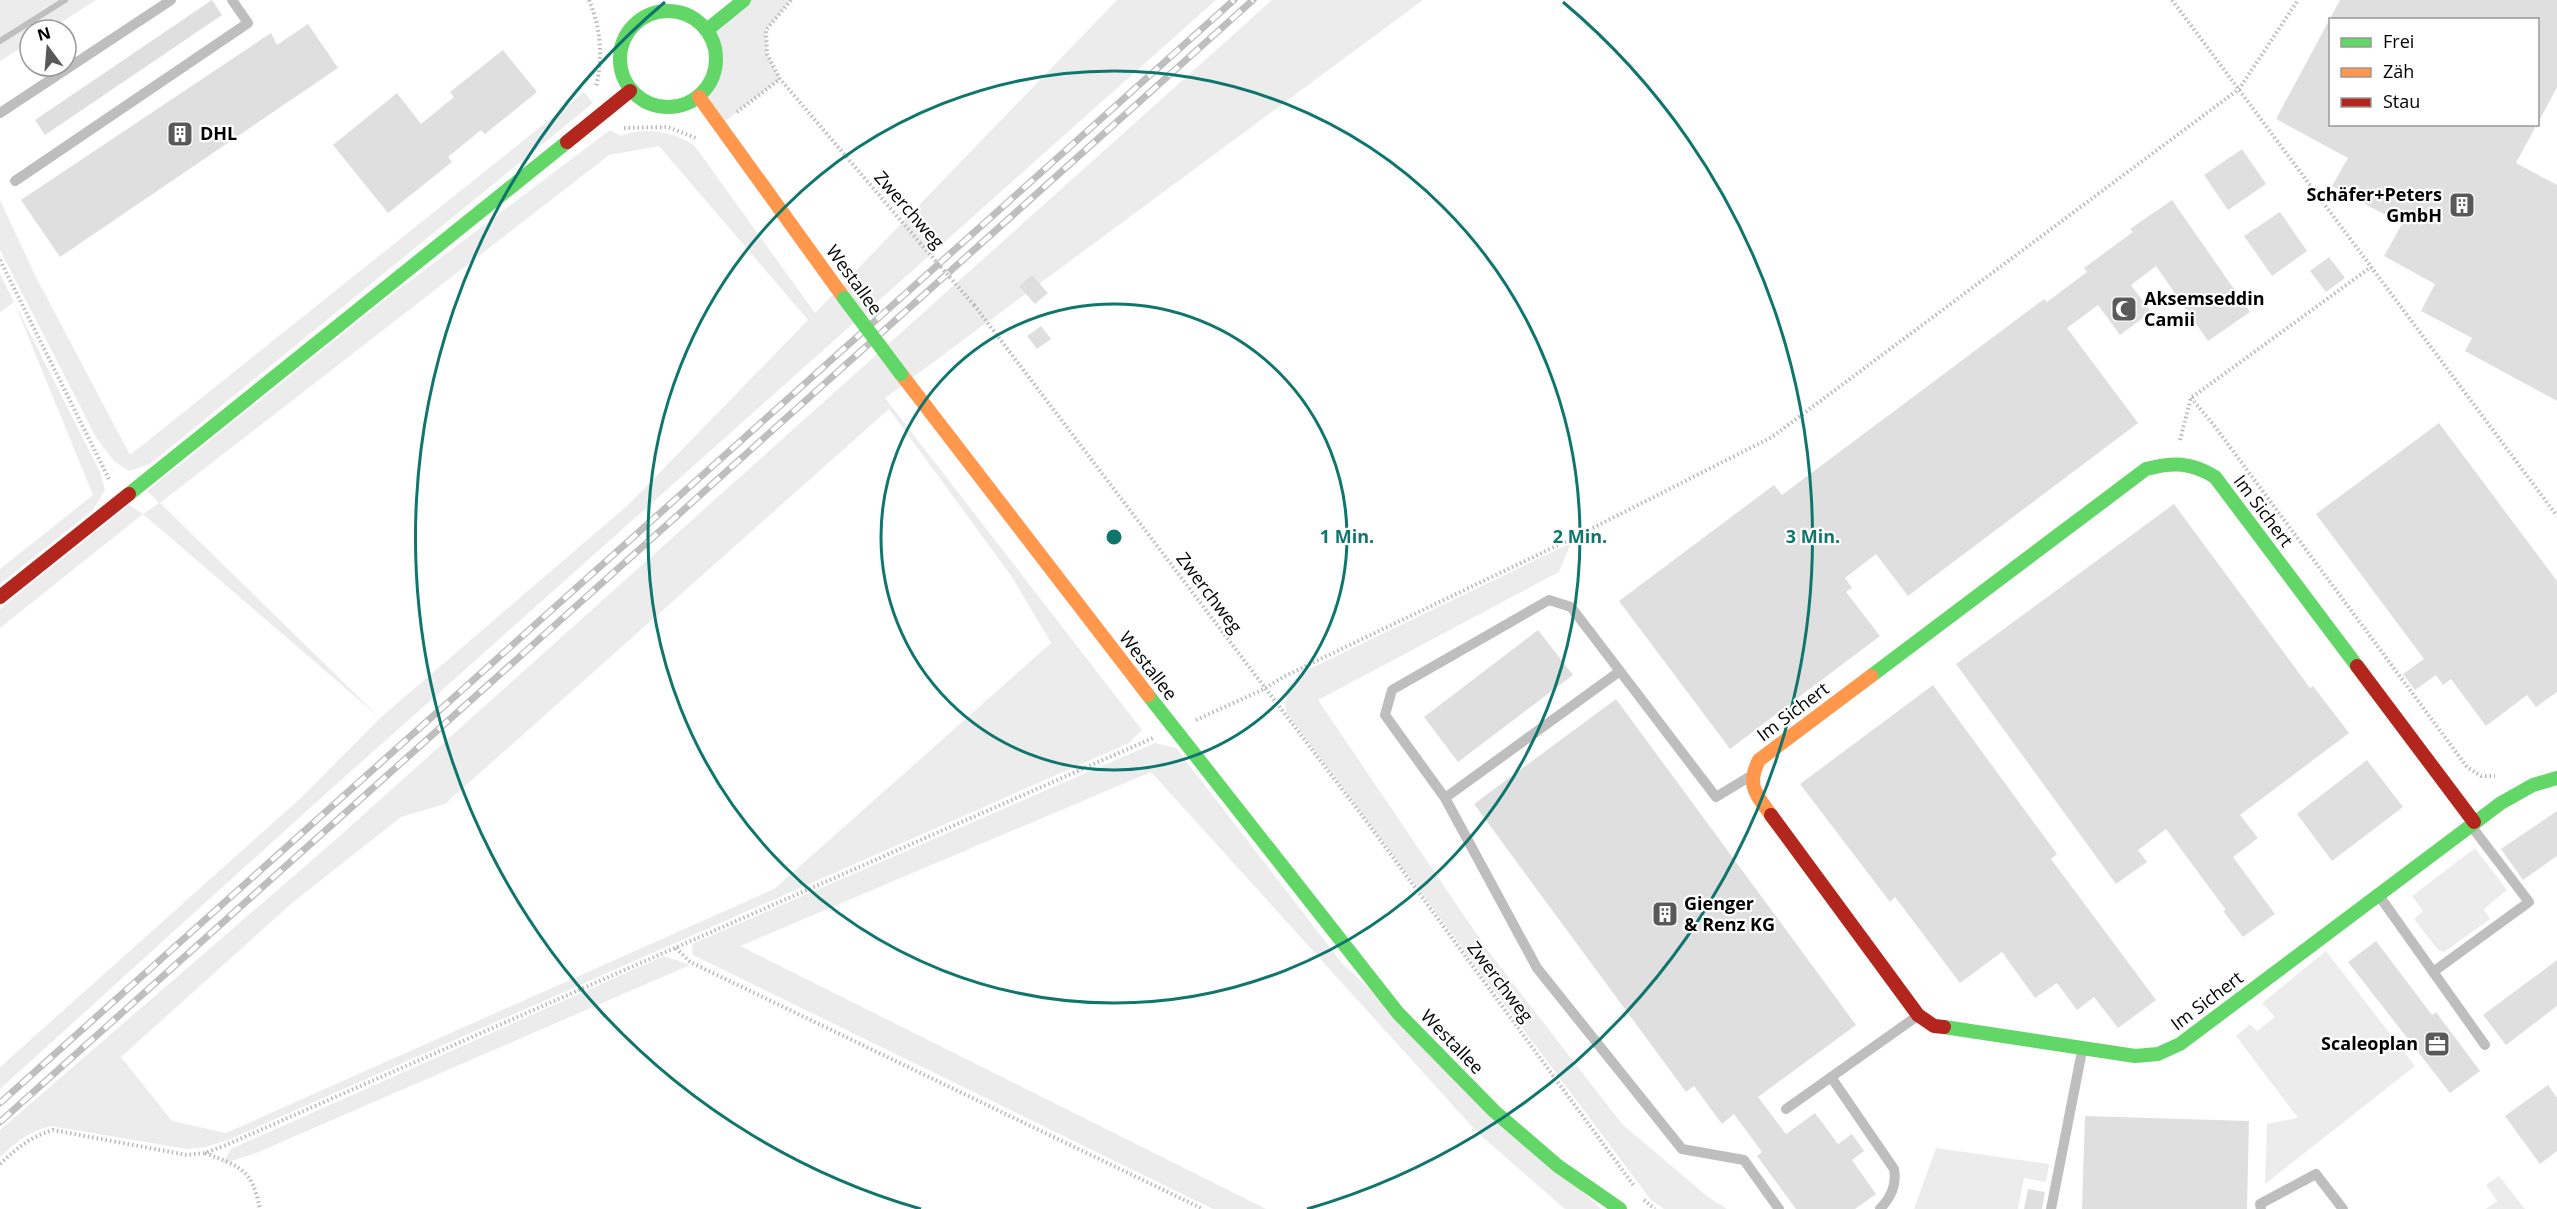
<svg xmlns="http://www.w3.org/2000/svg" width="2557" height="1209" viewBox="0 0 2557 1209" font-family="'Open Sans',sans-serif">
<rect width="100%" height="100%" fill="#fff"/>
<path fill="#ececec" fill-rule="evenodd" d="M0,0h96l-47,30h-19v12l-30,19z
M744,0h47l-25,30 1,24 13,25 -61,47 -20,-29c20,-24 21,-39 8,-67z
M1117,0h99l-905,807 -311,282v-22l303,-271 77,-78 -237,-204 -143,114v-19l129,-104 14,9 16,-11 -12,-12 243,-195 220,-166 11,6c21,-10 53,-4 73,9l121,168zM659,146l149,174 -180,185 -248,213 -220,-215 449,-348z
M1272,0h151l-538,398 257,332 -13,13 -901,397 -22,7 -19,2 -136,-23c-21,5 -35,16 -51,31v-27l334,-289zM889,409l123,168 39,66 -277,246 -548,244 -54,-12 -51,-64 171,-154 109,-86 44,-13z
M584,92l9,11 -443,361 -21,7 -15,-10 -17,-22 -97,-189v-50l36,77 94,178z
M0,274l100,198 5,18 -12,20 -93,74v-15l93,-74 -79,-193 -14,10z
M1571,543l-12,29 -241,128 170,251 134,173 86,73 19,12h-63l-13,-9 -365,-488c-2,-20 1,-27 17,-40z
M1155,743l21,5 166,215 259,246h-36l-88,-77 -326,-360 -411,174 526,263h-53l-520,-254 -1,-11z
M2475,848l32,42 -23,19 6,10 -46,33 -6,-2 -24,-31 9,-8 -11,-15z
M2326,951l89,115 -150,118 2,-60 31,-6 -62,-82 14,-12 7,7 18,-14 -13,-14z
M664,956l26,9 -434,188 -34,11 9,-15z
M1936,1148l113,16 -3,18 -22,-4 -6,31h-104z
M2499,1176l26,33h-39l11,-8 -11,-16z"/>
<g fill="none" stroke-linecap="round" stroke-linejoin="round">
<path stroke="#bfbfbf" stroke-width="6" d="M0,41l65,-41"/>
</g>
<path fill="#dfdfdf" d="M212,0l10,15 -177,120 -10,-15z
M2340,0h217v87l-19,36v-103h-207v104h206l-21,39 41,22v216l-92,-50 7,-13 -51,-27 14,-27 -51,-28 18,-32 -70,-38 16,-28 -72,-39z
M308,24l30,44 -278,189 -39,-57 250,-167 6,12z
M503,50l34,42 -52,42 -4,-4 -33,27 4,5 -64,51 -55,-68 64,-52 24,31 33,-27 -4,-5z
M2242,149l24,35 -38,26 -24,-35z
M2172,200l78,112 -42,29 -52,-75 -25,19 20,27 -31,23 -22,-30 -31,23 71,95 -230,173 -32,-42 -31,24 7,10 -6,4 34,44 -150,113 -111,-148 155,-116 8,10 262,-196 3,3 40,-30 -3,-4 49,-36 -3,-3z
M2280,212l27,39 -35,25 -28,-40z
M2329,257l16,21 -19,14 -16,-21z
M1032,275l16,18 -13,11 -16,-18z
M1041,326l10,13 -14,10 -10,-13z
M2439,423l118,158v111l-21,15 -9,-12 -41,31 -35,-47 -8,6 -7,-10 -21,15 -12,-16 21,-15 -108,-145z
M2174,504l136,184 3,-2 36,47 -109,82 18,23 -25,19 42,57 -32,23 -20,-26 3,-1 -60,-81 -28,21 9,12 -31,22 -160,-220z
M1538,630l35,45 -115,87 -34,-45z
M1933,685l124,169 -6,5 105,141 -38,28 -24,-31 -17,13 -20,-27 -22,15 -33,-46 -42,31 -65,-86 -5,5 -90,-118z
M1616,699l240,326 -98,72 28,37 29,-21 23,31 14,-10 12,17 -12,9 24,34 -21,15h-59l-39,-53 5,-4 -28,-38 -12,10 -28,-38 -8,6 -212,-288z
M2367,760l36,47 -71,54 -35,-47z
M2557,811v45l-34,24 -22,-31z
M2376,941l56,74 4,-3 44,59 -30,22 -102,-131z
M2557,960v46l-51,39 -23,-30z
M2548,1085l9,13v53l-17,13 -35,-48z
M2085,1116l164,5 -2,88h-165z
M2028,1189l17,3 -3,17h-18z"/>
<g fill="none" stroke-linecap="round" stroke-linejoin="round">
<path stroke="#b9b9b9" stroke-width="4" stroke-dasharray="1.5 3" stroke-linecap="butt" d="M589,0c12,29 14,56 7,87
M791,0l-25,30 1,24 13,25 140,164
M2172,0l385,516
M737,112l43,-33
M624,128l44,-1 30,12
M0,260l109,219
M974,305l390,513 270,368
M2191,398l22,26 254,343 14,9h14
M2180,440l11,-42 180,-131
M1196,720l68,-31 19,-12 290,-139 199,-101 467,-348 59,-89
M676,948l14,14 513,247
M205,1153c36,14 47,16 55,56
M0,1164c17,-16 30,-27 53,-34l134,25 18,-2 21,-8 927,-407
M1644,1200l11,9"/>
<path stroke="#bebebe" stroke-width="10" d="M0,113l171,-113
M15,181l233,-158 -16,-23
M1749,777l-33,20 -145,-190 -22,-7 -157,90 -7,25 60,83 92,170 145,181 62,11 35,49
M1445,798l175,-127
M2380,897l105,148
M2433,972l96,-70 -57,-75
M1831,1077l63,92c3,16 -3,28 -14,40
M1786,1109l130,-92
M2051,1209l31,-158
M2261,1209l-1,-5 56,-30 27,35"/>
<path stroke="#63d668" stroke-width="14" d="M620 59a48 48 0 1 1 96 0a48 48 0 1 1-96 0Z
M707,30l37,-30
M129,494l438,-352
M1871,676l275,-207c27,-7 45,-7 69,8l142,189
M1148,695l250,318 96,98 64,55 62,43
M1944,1027l191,29 23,-2 22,-10 321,-241 32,-18 24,-7"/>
<path stroke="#ff974d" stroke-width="14" d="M699,97l145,201
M901,374l247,321
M1771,815c-15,-21 -25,-29 -12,-55l112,-84"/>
<path stroke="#b3261e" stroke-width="14" d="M567,142l63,-51
M0,597l129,-103
M2357,666l117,156
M1771,815l147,200 16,11 10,1"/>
<g stroke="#bebebe" stroke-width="7">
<path id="rail" d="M0,1103l1234,-1103
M0,1122l1253,-1122"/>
</g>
<use href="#rail" stroke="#fff" stroke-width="4.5" stroke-dasharray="14" stroke-linecap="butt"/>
<path stroke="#b9b9b9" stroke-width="4" stroke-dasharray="1.5 3" stroke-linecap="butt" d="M920,243l54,62"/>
<path stroke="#63d668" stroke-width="14" d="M844,298l57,76"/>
</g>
<g fill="none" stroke="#0f766e" stroke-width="3">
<circle cx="1114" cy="537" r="233"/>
<circle cx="1114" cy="537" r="466"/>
<path d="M921 1209A699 699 0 0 1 665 2M1563 2A699 699 0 0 1 1307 1209"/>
</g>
<defs>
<g id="building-square" transform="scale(1.35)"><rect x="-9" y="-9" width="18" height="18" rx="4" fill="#595959" stroke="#fff"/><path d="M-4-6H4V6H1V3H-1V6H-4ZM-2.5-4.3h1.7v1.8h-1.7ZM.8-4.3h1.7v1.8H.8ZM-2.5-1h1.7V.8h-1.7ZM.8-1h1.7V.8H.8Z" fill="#fff"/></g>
<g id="mosque-square" transform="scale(1.35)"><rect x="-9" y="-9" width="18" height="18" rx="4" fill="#595959" stroke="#fff"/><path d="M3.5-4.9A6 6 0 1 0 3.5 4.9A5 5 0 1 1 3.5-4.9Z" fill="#fff"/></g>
<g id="office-square" transform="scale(1.35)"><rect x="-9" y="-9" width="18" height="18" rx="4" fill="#595959" stroke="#fff"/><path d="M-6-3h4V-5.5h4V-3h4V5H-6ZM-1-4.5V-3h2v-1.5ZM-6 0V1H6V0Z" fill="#fff"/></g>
</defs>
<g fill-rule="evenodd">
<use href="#building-square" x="180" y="134"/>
<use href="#building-square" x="2462" y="205"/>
<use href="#mosque-square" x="2124" y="309"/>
<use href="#building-square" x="1665" y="914"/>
<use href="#office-square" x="2437" y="1044"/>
</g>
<g text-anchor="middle" stroke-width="4.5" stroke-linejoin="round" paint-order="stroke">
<g font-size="18" font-weight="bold" fill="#000" stroke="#fff" text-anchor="start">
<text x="200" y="140">DHL</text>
<text x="2442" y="201" text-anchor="end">Schäfer+Peters<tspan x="2442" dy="21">GmbH</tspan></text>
<text x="2144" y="305">Aksemseddin<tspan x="2144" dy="21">Camii</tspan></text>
<text x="1684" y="910">Gienger<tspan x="1684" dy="21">&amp; Renz KG</tspan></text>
<text x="2418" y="1050" text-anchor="end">Scaleoplan</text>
</g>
<g font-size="18" fill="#000" stroke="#fff">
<text transform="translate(909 210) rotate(49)" y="6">Zwerchweg</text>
<text transform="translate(854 280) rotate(54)" y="6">Westallee</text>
<text transform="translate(2263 511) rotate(53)" y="6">Im Sichert</text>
<text transform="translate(1209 593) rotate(53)" y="6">Zwerchweg</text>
<text transform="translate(1148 666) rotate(52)" y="6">Westallee</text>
<text transform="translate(1793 712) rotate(-37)" y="6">Im Sichert</text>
<text transform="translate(1500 982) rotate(53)" y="6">Zwerchweg</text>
<text transform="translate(2207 1001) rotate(-37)" y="6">Im Sichert</text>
<text transform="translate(1452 1042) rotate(46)" y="6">Westallee</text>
</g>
</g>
<circle cx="1114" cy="537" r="9" fill="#0f766e" stroke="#fff" stroke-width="3"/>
<g font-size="18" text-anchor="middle" font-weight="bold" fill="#0f766e" stroke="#fff" stroke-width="4.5" stroke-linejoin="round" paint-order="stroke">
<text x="1347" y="543">1 Min.</text>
<text x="1580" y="543">2 Min.</text>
<text x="1813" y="543">3 Min.</text>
</g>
<rect x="2329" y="18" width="210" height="108" fill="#ffffff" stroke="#999999" stroke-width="1.5"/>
<rect x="2341" y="38" width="30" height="9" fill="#63d668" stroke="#999999" stroke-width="1.5"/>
<text x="2383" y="48" font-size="18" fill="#000000">Frei</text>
<rect x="2341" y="68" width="30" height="9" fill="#ff974d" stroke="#999999" stroke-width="1.5"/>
<text x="2383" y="78" font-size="18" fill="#000000">Zäh</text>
<rect x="2341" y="98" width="30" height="9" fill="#b3261e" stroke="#999999" stroke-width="1.5"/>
<text x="2383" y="108" font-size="18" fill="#000000">Stau</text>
<g transform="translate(48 48) rotate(344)"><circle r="28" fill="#ffffff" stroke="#999999" stroke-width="1.5"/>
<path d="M0-4.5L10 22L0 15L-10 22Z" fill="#595959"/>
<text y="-9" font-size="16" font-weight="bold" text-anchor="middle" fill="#000000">N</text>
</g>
</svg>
